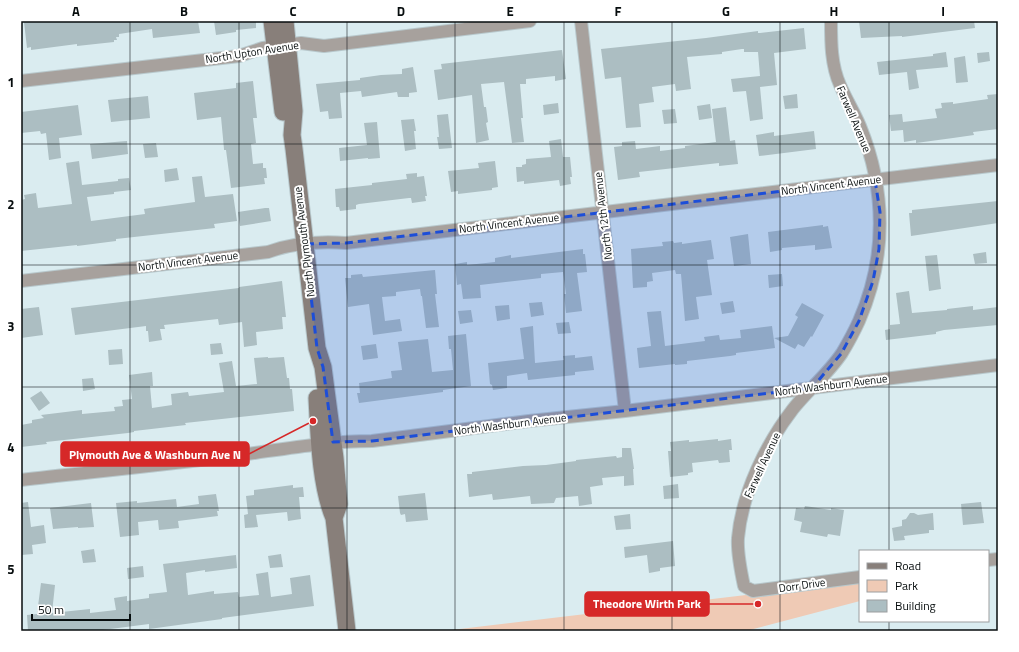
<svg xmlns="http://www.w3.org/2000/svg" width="1019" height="652" viewBox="0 0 1019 652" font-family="'Titillium Web',sans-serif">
<rect width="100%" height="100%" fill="#daecf0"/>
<path fill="#efcab5" d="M860,581v20l-114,30h-303l303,-36 5,2z"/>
<path fill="#acbec2" d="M30,21h168l2,12 -47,5 -1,-9 -33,5v3h-3l1,3h-3v2l-37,4v-2l-46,6v-3l-4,1 -3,-26z
M214,21h42v7l-20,2v2l-20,3z
M859,21h115l1,7 -73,9v-1l-41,2z
M804,28l2,21 -32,4 3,32 -17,2 3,32 -13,2 -4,-30 -13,1 -2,-13 29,-3 -2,-24h-14v-3h-2l-20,3v2l-35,3 4,32 -15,2 -1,-7 -23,3 2,15 -15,2 2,23 -15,1 -5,-51 -16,2 -4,-30 105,-11 52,-7v2h2z
M562,50l4,29 -11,2v-5l-29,3v5h-6l3,34h-2l3,24 -12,1 -8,-61 -23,2 3,23h2l2,15 -2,1 3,17 -13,3 -4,-48 -34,5 -4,-30 8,-1 -1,-5z
M946,52l2,15 -32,3 3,18 -10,2 -2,-18 -28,3 -2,-13 56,-6v-2z
M989,52l1,9 -12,2 -1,-10z
M965,56l3,26 -12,1 -2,-25z
M413,67l4,25 -8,1v4h-11l-1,-5 -35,5 -1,-6 -21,2 2,25 -13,1 -1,-8 -8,1 -4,-28 44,-4v-2l21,-3 21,-1v-5z
M253,81l4,37h-4l3,25 -5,1 2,20 10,-1v5h3l1,10h-3l1,6 -34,4 -5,-38h-2v-1l-3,-32 -24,3 -3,-27 42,-5v-5z
M797,94l1,14 -13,1 -2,-13z
M998,94v35l-25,3 1,3 -21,3 -37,5v-3l-12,2 -1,-12 -12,1 -2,-16 13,-1 1,8 34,-4 -2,-9 7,-1 -1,-5 12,-1v2l35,-5 -1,-4z
M148,96l2,22 -39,4 -3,-22z
M558,103l1,10 -15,2 -1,-10z
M710,104l2,14 -13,2 -2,-14z
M78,105l4,30 -23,3 2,20 -12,2 -3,-27 -5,1 -1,-3 -19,2v-21z
M726,107l4,34 5,-1 3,24 -19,2v-3l-80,9 1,5 -22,3 -4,-33 8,-1v-4l13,-1 1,8 24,-3v5l25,-3v-2l31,-4 -4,-33z
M675,109l2,14 -13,1 -2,-14z
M448,114l4,34 -13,1 -2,-12h2l-2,-22z
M414,119l2,12h-2l2,18 -11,2 -4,-31z
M377,122l3,36 -12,1v-1l-28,3 -1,-13 28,-3 -3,-22z
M814,131l2,18 -57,7 -3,-21 18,-3v4z
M561,139l2,18h7l2,20h-2l1,7 -11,2 -1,-6 -35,4v-3l-7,1 -1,-15h6v-2l4,-1v-5l25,-2 -2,-16z
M127,141l1,13 -36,5 -2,-15z
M156,143l2,14 -13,1 -2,-14z
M79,161l3,24 36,-4v-2l11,-1 2,12 -17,2v2l-27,3 4,24 54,-7 -1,-5 6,-1 45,-6 -3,-25 10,-1 3,21 28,-3 4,27 -23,3 1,4 -99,11v2l-39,5v-1l-56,6v-51l4,-1 -1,-4 12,-2 2,15 34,-4 -6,-41z
M495,161l3,26 -6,1v2l-34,4v-3l-7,1 -3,-21 31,-3 -1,-5z
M177,168l2,12 -14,2 -1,-12z
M417,173v4l7,-1 3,20h-2l1,5 -14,2 -1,-5h-2l-50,6 -3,1v4l-16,2 -1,-4h-3l-1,-18 37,-4v-2l35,-4 -1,-5z
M998,201v22l-87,13 -2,-23h3v-3z
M265,208h4l2,13 -31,5 -2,-14z
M823,225v2l5,-1 4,22 -17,2v-5l-33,3v2l-12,2 -2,-20z
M748,234l3,30 -17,2 -4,-29z
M711,240l3,19 -7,1 5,35 -16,2 3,22 -14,2 -4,-47h-5l-1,-4 -23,3 1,8 -6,1v5l-14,1 -2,-39 32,-3 -1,-4 11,-1 1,2 8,-1v2z
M583,249v5h2l2,18 -10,1 5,38 -16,2 -2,-19h2l-3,-22 -22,2v4l-61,7 1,13 -18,1 -2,-15 -4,1 -2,-21 12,-2v3l28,-3v-4l16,-3v3z
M986,252l1,11 -12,1 -2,-10z
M937,255l4,34 -12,2 -4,-35z
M435,270l2,24h-2l4,33 -13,1 -4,-32h-1l-1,-7 -24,3v4l-14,1 3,24 15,-2 2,12 -29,4 -4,-31 -21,3 -3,-29h6v-3l11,-1 1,3z
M782,274l1,12 -14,2 -1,-13z
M282,281l4,36h-4l1,12 -27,3 1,13 -13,2 -2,-25 -23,3 -1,-6 -54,6 1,4h-5l2,11 -13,2 -1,-11h-2v-5l-71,9 -4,-27 168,-20v-1z
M909,291l3,22 35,-3v-1l26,-3v4l25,-3v18l-54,5 -8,2v2l-50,6 -1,-10 5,-1v-4l10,-1 -4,-31z
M733,301l2,11 -13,2 -2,-11z
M542,302l2,13 -13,2 -2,-14z
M802,303l22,12 -12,22 -1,-1 -7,11 -6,-3 -3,5 -21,-11 14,-2 10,-19 -3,-2z
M509,305l1,14 -13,2 -2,-15z
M39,307l4,28 -22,3v-29z
M471,310l2,12 -13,2 -2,-13z
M661,311l4,35 40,-5 -1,-4 15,-2 1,5 21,-2 -1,-8 32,-4 3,22 -39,5v2l-6,1 -43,5v3l-12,1v-1l-36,4 -2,-20 14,-2 -4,-34z
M569,322l2,11 -13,1 -2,-11z
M533,326l2,37 29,-3 -1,-4 12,-1v3l17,-2 2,14 -19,2v3l-47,5 -1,-7 -20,3v12l-14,2 -1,-5 -2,-1 -2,-21 36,-4 -4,-31z
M466,334l5,52 -28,4v2l-84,11 -2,-10h3l-1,-10 33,-5 -1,-7 11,-1 -4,-28 30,-3 4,33 21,-2 -2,-21h-2l-1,-13z
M221,343l2,11 -12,1 -1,-11z
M376,344l2,14 -15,2 -2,-14z
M122,349l1,15 -14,1 -1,-15z
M268,357v1l16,-1 3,21h2l1,11h2l2,22 -109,12 1,2 -52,6v1l-6,1 -82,9 1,2 -26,3v-22l11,-2v-3l12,-2 -3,-3 41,-5v4l33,-3 -1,-4 9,-1 -1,-6 10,-1 -3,-24 23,-3 1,14h-3l2,22 20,-3 -1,-11 17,-2 1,4 35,-4 -5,-29 13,-2 4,25 21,-2 -3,-26z
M93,378l2,11 -12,2 -1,-12z
M41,391l9,12 -11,8 -9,-13z
M718,439v2l13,-2 1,11h-3l1,12 -11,1 -1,-3 -26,3 1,9 -5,1v2l-18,2 -2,-26h3l-1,-9 19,-2v2z
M622,448h9l3,21h-1l1,16 -10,1v-10l-22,2 1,7 -13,2 2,17 -13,2 -1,-10 -22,2 -2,5 -23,1 -1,-8 -37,4 -1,-6 -23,3 -2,-23h5v-2l51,-6 23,-1 30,-4v-1l40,-4 1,2 5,-1z
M678,484l1,14 -15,1 -1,-13z
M293,485v3l10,-1 1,10h-5l2,22 -13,2 -1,-9 -31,3 2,12 -13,1 -1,-13 4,-1 -2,-18 8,-1v-5z
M425,493l3,27 -22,2 -1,-8 -4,1 -1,-2 -2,-17z
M216,494l3,17h-2l1,5 -40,5 1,7 -20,2 -1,-10 -20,2 1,13 -19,2 -4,-34 21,-2v2l39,-4 1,8 22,-3 -1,-8z
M28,502l3,25 13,-2 2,18 -14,2 1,9 -12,1v-52z
M981,502l3,21 -21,2 -2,-21z
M91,503l3,24 -16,1v-1l-25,2 -3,-21z
M805,506l26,4v-2l13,2 -4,26 -12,-2 -1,3 -27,-5 2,-10 -8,-2 2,-12 8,1z
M910,513h4l4,2 15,-2 1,17h-5v3l-25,3 1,4 -11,1 -2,-13 10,-2v-6l4,-1z
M630,514l1,15 -15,1 -2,-14z
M673,541l2,25 -15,2v3l-11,2 -2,-18 -22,3 -1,-11z
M94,549l2,13 -13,1 -2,-12z
M281,554l2,13 -13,1 -2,-12z
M236,555l1,13 -32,4v-2l-19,3 2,22 26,-4v3l24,-2 1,5 20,-2 -3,-21 12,-2 3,25 21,-3 -2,-16 20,-3 4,31 -92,12v1l-73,10v-5l-54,7h-67l-1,-16 10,-1 4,-31 14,2 -3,28 38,-4v4l26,-3 -2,-12 13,-2v5l22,-3v-4l18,-2 -4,-28z
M143,566l1,11 -16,2 -1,-11z"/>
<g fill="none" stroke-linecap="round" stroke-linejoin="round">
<g stroke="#b8c8cc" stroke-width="14">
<path id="street" d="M581,21l44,390
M831,21c0,21 0,44 9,64 6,14 14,27 20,41 26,64 27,131 -1,195 -5,11 -11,22 -17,32 -14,21 -34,37 -49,56 -27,35 -51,84 -55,129 -1,14 3,34 6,48l9,5 107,-14
M21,81l218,-25 24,-8 38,-5 23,3 206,-25
M21,281l247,-29c25,-9 51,-11 78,-9l652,-78
M21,480c71,-8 141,-15 212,-24 46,-6 92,-15 139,-15l157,-20 96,-10 373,-46
M988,560l10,-1"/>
</g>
<g stroke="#b8c8cc" stroke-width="19">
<path id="secondary" d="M272,21l11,91
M285,21l9,90 -2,24 2,14 23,199 6,19 12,91 4,46 -5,14
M317,398c2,36 3,87 17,120l13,113"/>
</g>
<use href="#street" stroke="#a7a19d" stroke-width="12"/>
<use href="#secondary" stroke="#887f7a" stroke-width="17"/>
</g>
<path fill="#1d4ed8" fill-opacity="0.2" stroke="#1d4ed8" stroke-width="3" stroke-dasharray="8 5" stroke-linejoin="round" d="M875,180l5,32 -1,37 -6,32 -14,40 -18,33 -29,34 -440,53 -39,1 -10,-75 -6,-19 -12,-104 41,-1z"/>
<path fill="none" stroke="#070d0e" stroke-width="1" stroke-opacity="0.55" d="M130,21v610M239,21v610M347,21v610M455,21v610M564,21v610M672,21v610M780,21v610M889,21v530M21,144h977M21,265h977M21,387h977M21,508h977M889,621v10"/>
<g text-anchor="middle" stroke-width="4" stroke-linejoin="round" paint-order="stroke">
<g font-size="11" fill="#070d0e" stroke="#fff">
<text transform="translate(252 52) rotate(-9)" y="4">North Upton Avenue</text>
<text transform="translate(854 119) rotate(67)" y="4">Farwell Avenue</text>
<text transform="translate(831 185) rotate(-7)" y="4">North Vincent Avenue</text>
<text transform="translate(603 216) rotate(-97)" y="4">North 12th Avenue</text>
<text transform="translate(509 223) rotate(-7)" y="4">North Vincent Avenue</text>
<text transform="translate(304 242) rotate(-97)" y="4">North Plymouth Avenue</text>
<text transform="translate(188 261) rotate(-7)" y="4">North Vincent Avenue</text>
<text transform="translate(831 385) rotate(-7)" y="4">North Washburn Avenue</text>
<text transform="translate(510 424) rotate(-7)" y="4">North Washburn Avenue</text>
<text transform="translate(762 465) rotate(-65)" y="4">Farwell Avenue</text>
<text transform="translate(802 585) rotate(-8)" y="4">Dorr Drive</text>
</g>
</g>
<path fill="none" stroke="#d62828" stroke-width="1.5" d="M313 421L249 454M758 604L709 604"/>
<g fill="#d62828" stroke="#fff" stroke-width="1.5">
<circle cx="313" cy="421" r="4"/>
<circle cx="758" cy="604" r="4"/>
</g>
<g fill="#d62828" stroke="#d62828" stroke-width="1.5">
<rect x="61" y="442" width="188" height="24" rx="4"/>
<rect x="585" y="592" width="124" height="24" rx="4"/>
</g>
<g font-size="12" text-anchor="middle" font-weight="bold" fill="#fff">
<text x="155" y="459">Plymouth Ave &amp; Washburn Ave N</text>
<text x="647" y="608">Theodore Wirth Park</text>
</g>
<rect width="1019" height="652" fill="none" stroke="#ffffff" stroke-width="44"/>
<rect x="859" y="550" width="130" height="72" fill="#ffffff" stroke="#9c9e9f"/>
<rect x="867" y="563" width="20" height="6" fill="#887f7a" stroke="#9c9e9f"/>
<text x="895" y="570" font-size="12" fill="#070d0e">Road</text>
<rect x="867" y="580" width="20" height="12" fill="#efcab5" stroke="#9c9e9f"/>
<text x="895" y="590" font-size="12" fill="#070d0e">Park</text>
<rect x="867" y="600" width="20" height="12" fill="#acbec2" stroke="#9c9e9f"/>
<text x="895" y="610" font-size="12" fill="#070d0e">Building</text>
<path d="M32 614v6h98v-6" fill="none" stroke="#070d0e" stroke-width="2"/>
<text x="38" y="614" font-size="12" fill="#070d0e" stroke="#ffffff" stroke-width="3" paint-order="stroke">50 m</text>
<rect x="22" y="22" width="975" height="608" fill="none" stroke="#070d0e" stroke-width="1.5"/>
<g font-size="13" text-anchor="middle" font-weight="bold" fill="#070d0e">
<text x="76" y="16">A</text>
<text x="184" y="16">B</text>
<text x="293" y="16">C</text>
<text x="401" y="16">D</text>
<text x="510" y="16">E</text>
<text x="618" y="16">F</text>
<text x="726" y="16">G</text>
<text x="834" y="16">H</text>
<text x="943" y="16">I</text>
<text x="11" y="87">1</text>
<text x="11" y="209">2</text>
<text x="11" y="331">3</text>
<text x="11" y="452">4</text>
<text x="11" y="574">5</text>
</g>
</svg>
